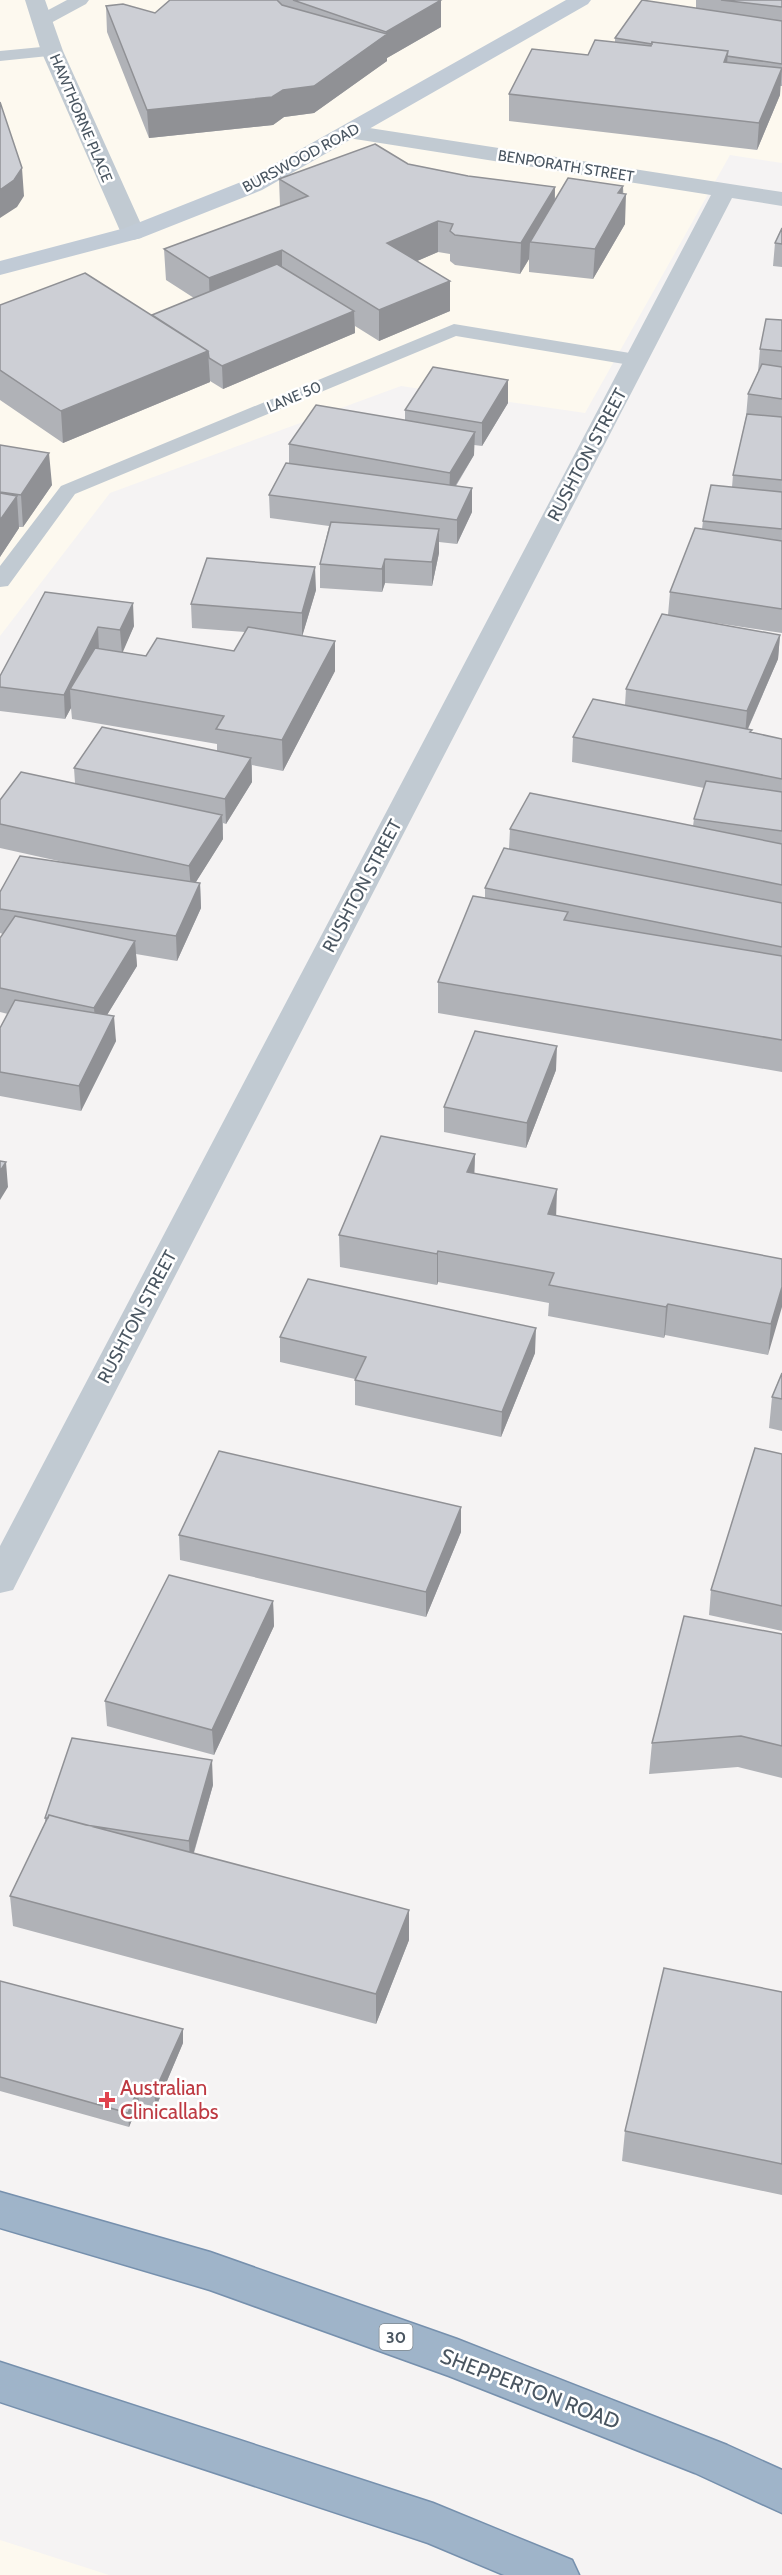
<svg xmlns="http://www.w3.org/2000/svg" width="782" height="2575" viewBox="0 0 782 2575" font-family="Cabin,sans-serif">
<rect width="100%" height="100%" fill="#f5f3f3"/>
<path fill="#fdf9ef" d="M0,0h782v163l-52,-8 -145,258 -184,-27 -291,107 -110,143z
M0,2540l109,35h-109z"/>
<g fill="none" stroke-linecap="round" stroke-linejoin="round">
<g stroke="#7690ad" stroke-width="3">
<path id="trunk" d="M0,2192l210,60 247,87 270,106 55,25v43l-87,-40 -246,-97 -239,-86 -210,-62z
M0,2362l433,141 139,57 7,15h-75l-76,-32 -428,-141z"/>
</g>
<path fill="#c1cad2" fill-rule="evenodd" d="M67,0h22l-3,4 -37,20h-12l-3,-4 3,-4z
M52,46l6,1 3,4 -3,4 -58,6v-10z
M454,324l182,30 7,2 3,4 -3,4 -7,2 -180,-30 -381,158 -67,92 -8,1v-21l61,-80z"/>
<path fill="#c1cad2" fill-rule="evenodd" d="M25,0h20l18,51 82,182 -4,5 -8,2 -8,-2 -4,-5 -80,-182z
M350,125l432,67v14l-50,-8 -714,1382 -5,10 -13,3v-47l711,-1351 -369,-58 -3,-5 3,-5z"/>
<path fill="#c1cbd6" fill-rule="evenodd" d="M566,0h25l-3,4 -326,186 -121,48 -141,37v-14l125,-33 121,-48z"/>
<use href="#trunk" fill="#9fb4c9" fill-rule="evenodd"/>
</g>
<path fill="#b0b2b7" d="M170,0h271v27l-54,31v3l-73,52 -30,4 -11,8 -124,13 -42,-106 -1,-26 49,7z
M696,0h86v86h-2v9l-23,55 -248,-29v-27l106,-52v-4l81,-30z
M408,164l60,12 87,11v13l68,-14 2,38 -32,55 -64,-7v-13l-9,15 -65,-9 -5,-4v-7l-12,-2 -21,9 33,50 -71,30 -24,-15v7l-132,56 -13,-8v1l-147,61 -63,-43v-95l152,10 42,-17 -28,-18 -2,-31 116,-43 -1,-27z
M782,228v39l-9,-1 2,-23z
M782,320v313l-86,-13 84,15 -2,24 -30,70 4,4 30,6v333l-344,-59v-31l47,-84v-10l24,-39 1,-20 183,-3 1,-7 10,-31 -132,-26 1,-25 52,-32 1,-16 42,-74 2,-23 32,-63 1,-8 29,-34 1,-12 13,-58 2,-23 10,-22 2,-23z
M508,380v23l-26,43 -8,-1v10l-18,31 16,2v24l-15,32 -18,-2v11l-7,33 -47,-3 -3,9 -62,-4v-24l9,-38 -59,-8 -1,-23 20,-32v-19l116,-24v-10z
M0,445l52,40 -29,42h-4v1l-19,29z
M316,590l-14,46 33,5v30l-52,100 -31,-6v17l-26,42 -3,-1v16l-28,44h5l1,25 -24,53 -41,-7 1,12 -30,49 9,26 -35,70 -81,-15v-68l8,-14 -8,-2v-74l3,-4 -3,-1v-41l72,-28 -72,-16v-48l75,-17 -1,-15 143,-17v-7l-145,-25 -1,-11 -6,11 -65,-8v-35l45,-84 89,34 -12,26 24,4 88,-5 11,-19 -53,-4 -1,-24z
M556,1070l-30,78 -82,-16v-25z
M475,1154l-1,19 82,43 226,43 -14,96 -103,-20 -1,3 -116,-22 1,-13 -111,-21 -1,3 -97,-18 -1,-32z
M280,1337l255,16 -34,84 -146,-32v-26l-75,-17z
M782,1373v58l-13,-3 3,-31z
M782,1454v177l-73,-16 2,-25z
M461,1532l-35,85 -246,-57 -1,-25z
M273,1601l1,25 -60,129 -107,-29 -2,-25z
M782,1634v144l-44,-11 -89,7 3,-31z
M213,1785l-19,68 215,87 -33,84 -363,-98 -3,-30 35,-72v-6z
M0,1981l183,48v14l-27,64 -17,-4 -10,24 -129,-36z
M782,1992v203l-160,-34 3,-30z"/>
<path fill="#909195" d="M441,0v27l-54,31v3l-73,52 -30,4 -11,8 -124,13 -2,-28 136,-20 103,-55v-3z
M728,51l-2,27 -2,-16z
M782,68l-2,27 -23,55 2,-27z
M22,168l2,28 -7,11 -17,11v-28z
M623,186l-1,15 4,-7 -1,30 -32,55 2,-30 23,-56z
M555,187l-1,31 -24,24 -1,17 -9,15 1,-31z
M438,221v31l-51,22v-31z
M282,250v31l-72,28 -1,-31z
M450,281v30l-71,30v-31z
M354,311l1,22 -132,56 -1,-23z
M208,351l2,31 -147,61 -2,-32z
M508,380v23l-26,43v-23z
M475,432l-1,23 -25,41 1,-23z
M49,453l3,32 -29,42 -2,-32z
M472,488v24l-15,32v-24z
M17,496l2,32 -19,29v-37z
M439,529v24l-7,33v-24z
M385,559v24l-3,9v-23z
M315,567l1,23 -14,47v-24z
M133,603l1,23 -12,28 -2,-24z
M98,627l1,24 -29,38 1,19 -6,11 -1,-24z
M780,635l-2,24 -33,76 2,-24z
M335,641v30l-52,100 -1,-31z
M251,758l1,24 -26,42 -1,-25z
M222,815l1,24 -32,51 -2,-24z
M200,883l1,25 -24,53 -1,-25z
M135,941l2,25 -41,67 -2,-25z
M114,1016l2,25 -35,70 -2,-25z
M557,1046l-1,24 -30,78 1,-25z
M475,1154l-1,31 -7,-13z
M6,1162l2,25 -8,13v-29z
M557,1189l-1,31 -8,-6z
M438,1251v31l-1,3v-31z
M782,1287v20l-14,48 3,-31z
M668,1304l-3,31 -1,3 2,-31z
M536,1328l-1,25 -34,84 1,-25z
M461,1507v25l-35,85v-25z
M273,1601l1,25 -60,129 -2,-25z
M212,1760l1,25 -23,80 -1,-24z
M409,1910v30l-33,84v-30z
M183,2029v14l-27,64 -2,-14z
M138,2089l1,14 -10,24 -1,-14z"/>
<path fill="#cdcfd5" stroke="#909195" stroke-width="1.5" d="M170,0h107l5,5 105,29 -73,52 -31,4 -11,7 -125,13 -41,-104 17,-2 32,9z
M293,0h148l-55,32z
M642,0l140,21v43l-55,-8 1,-5 -76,-9v2l-37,-6z
M721,0h61v7z
M595,40l56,6 1,-4 76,9 -4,11 58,6 -23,55 -250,-29 23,-45 56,6z
M0,102l22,66 -8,12 -14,10z
M375,144l33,20 60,12 87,11 -34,56 -66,-8 -5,-4 3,-7 -15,-3 -51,22 63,38 -71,29 -97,-60 -73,28 -45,-29 144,-53 -29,-17z
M568,178l55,8 -5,7 8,1 -31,55 -65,-7z
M782,228v16l-7,-1z
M277,264l77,47 -132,55 -13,-8 -1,-7 -56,-36z
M85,273l123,78 -147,60 -61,-41v-65z
M766,319l16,1v31l-22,-2z
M762,364l20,3v32l-34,-5z
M433,367l75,13 -26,43 -77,-13z
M316,405l159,27 -25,41 -161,-29z
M747,414l35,3v63l-49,-5z
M0,445l49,8 -28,42 -21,-3z
M286,463l186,25 -15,32 -188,-25z
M711,485l71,7v37l-79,-8z
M0,493l17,3 -17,24z
M331,522l108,7 -7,33 -47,-3 -3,10 -62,-5z
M695,528l87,13v68l-112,-17z
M207,558l108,9 -13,46 -111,-9z
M45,592l88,11 -13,27 -22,-3 -34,68 -64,-8v-11z
M662,614l118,21 -33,76 -121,-22z
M248,627l87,14 -53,99 -66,-11 8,-13 -154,-27 25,-41 51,8 11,-18 77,13z
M593,699l159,31 -2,2 32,7v40l-209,-42z
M102,727l149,31 -26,41 -151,-31z
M21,772l201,43 -33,51 -189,-42v-24z
M706,781l76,11v39l-88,-12z
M530,793l252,51v41l-272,-56z
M504,848l278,55v44l-297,-59z
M20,856l180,27 -24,53 -176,-27v-17z
M473,896l95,16 -4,8 218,36v84l-344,-58z
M15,916l120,25 -41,67 -94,-20v-50z
M15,1000l99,16 -35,70 -79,-14v-44z
M475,1031l82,15 -30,77 -83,-16z
M381,1136l94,18 -8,18 90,17 -9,25 234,45v28l-11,37 -103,-20 -2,3 -117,-22 5,-12 -116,-22 -1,3 -98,-19z
M0,1161l6,1 -6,9z
M308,1279l228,49 -34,84 -147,-32 11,-23 -86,-20z
M782,1373v26l-10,-2z
M755,1448l27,6v152l-71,-16z
M219,1451l242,56 -35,85 -247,-57z
M169,1575l104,26 -61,129 -107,-29z
M684,1616l98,18v112l-41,-10 -89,7z
M72,1738l140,22 -23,81 -103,-16 -37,-10 -1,3h-3z
M49,1815l360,95 -33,84 -366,-98z
M664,1968l118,24v172l-157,-33z
M0,1981l183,48 -29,64 -16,-4 -10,24 -128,-36z"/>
<path fill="#e0444e" stroke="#fff" stroke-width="2" d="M104 2091h6v6h6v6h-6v6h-6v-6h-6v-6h6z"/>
<g text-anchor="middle" stroke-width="5" stroke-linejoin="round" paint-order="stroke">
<g font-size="15" fill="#4a5661" stroke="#fff">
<text transform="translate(81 118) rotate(67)" y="5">HAWTHORNE PLACE</text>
<text transform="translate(301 158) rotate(-28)" y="5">BURSWOOD ROAD</text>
<text transform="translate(566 166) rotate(9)" y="5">BENPORATH STREET</text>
<text transform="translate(294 397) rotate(-23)" y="5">LANE 50</text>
</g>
<rect fill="#fff" stroke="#808990" stroke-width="1.5" x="379.5" y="2324" width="33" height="26" rx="4.5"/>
<g font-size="16" font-weight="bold" fill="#4a5661">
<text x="396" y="2343">30</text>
</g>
<g font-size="18" fill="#4a5661" stroke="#fff">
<text transform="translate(587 455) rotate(-62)" y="6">RUSHTON STREET</text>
<text transform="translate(362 886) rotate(-62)" y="6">RUSHTON STREET</text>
<text transform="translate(137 1317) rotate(-62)" y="6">RUSHTON STREET</text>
</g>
<g font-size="21" fill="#be3a42" stroke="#fff" text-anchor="start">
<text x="120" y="2095">Australian<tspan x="120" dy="24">Clinicallabs</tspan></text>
</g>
<g font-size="21" fill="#4a5661" stroke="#fff">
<text transform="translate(530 2389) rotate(21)" y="7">SHEPPERTON ROAD</text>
</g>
</g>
</svg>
